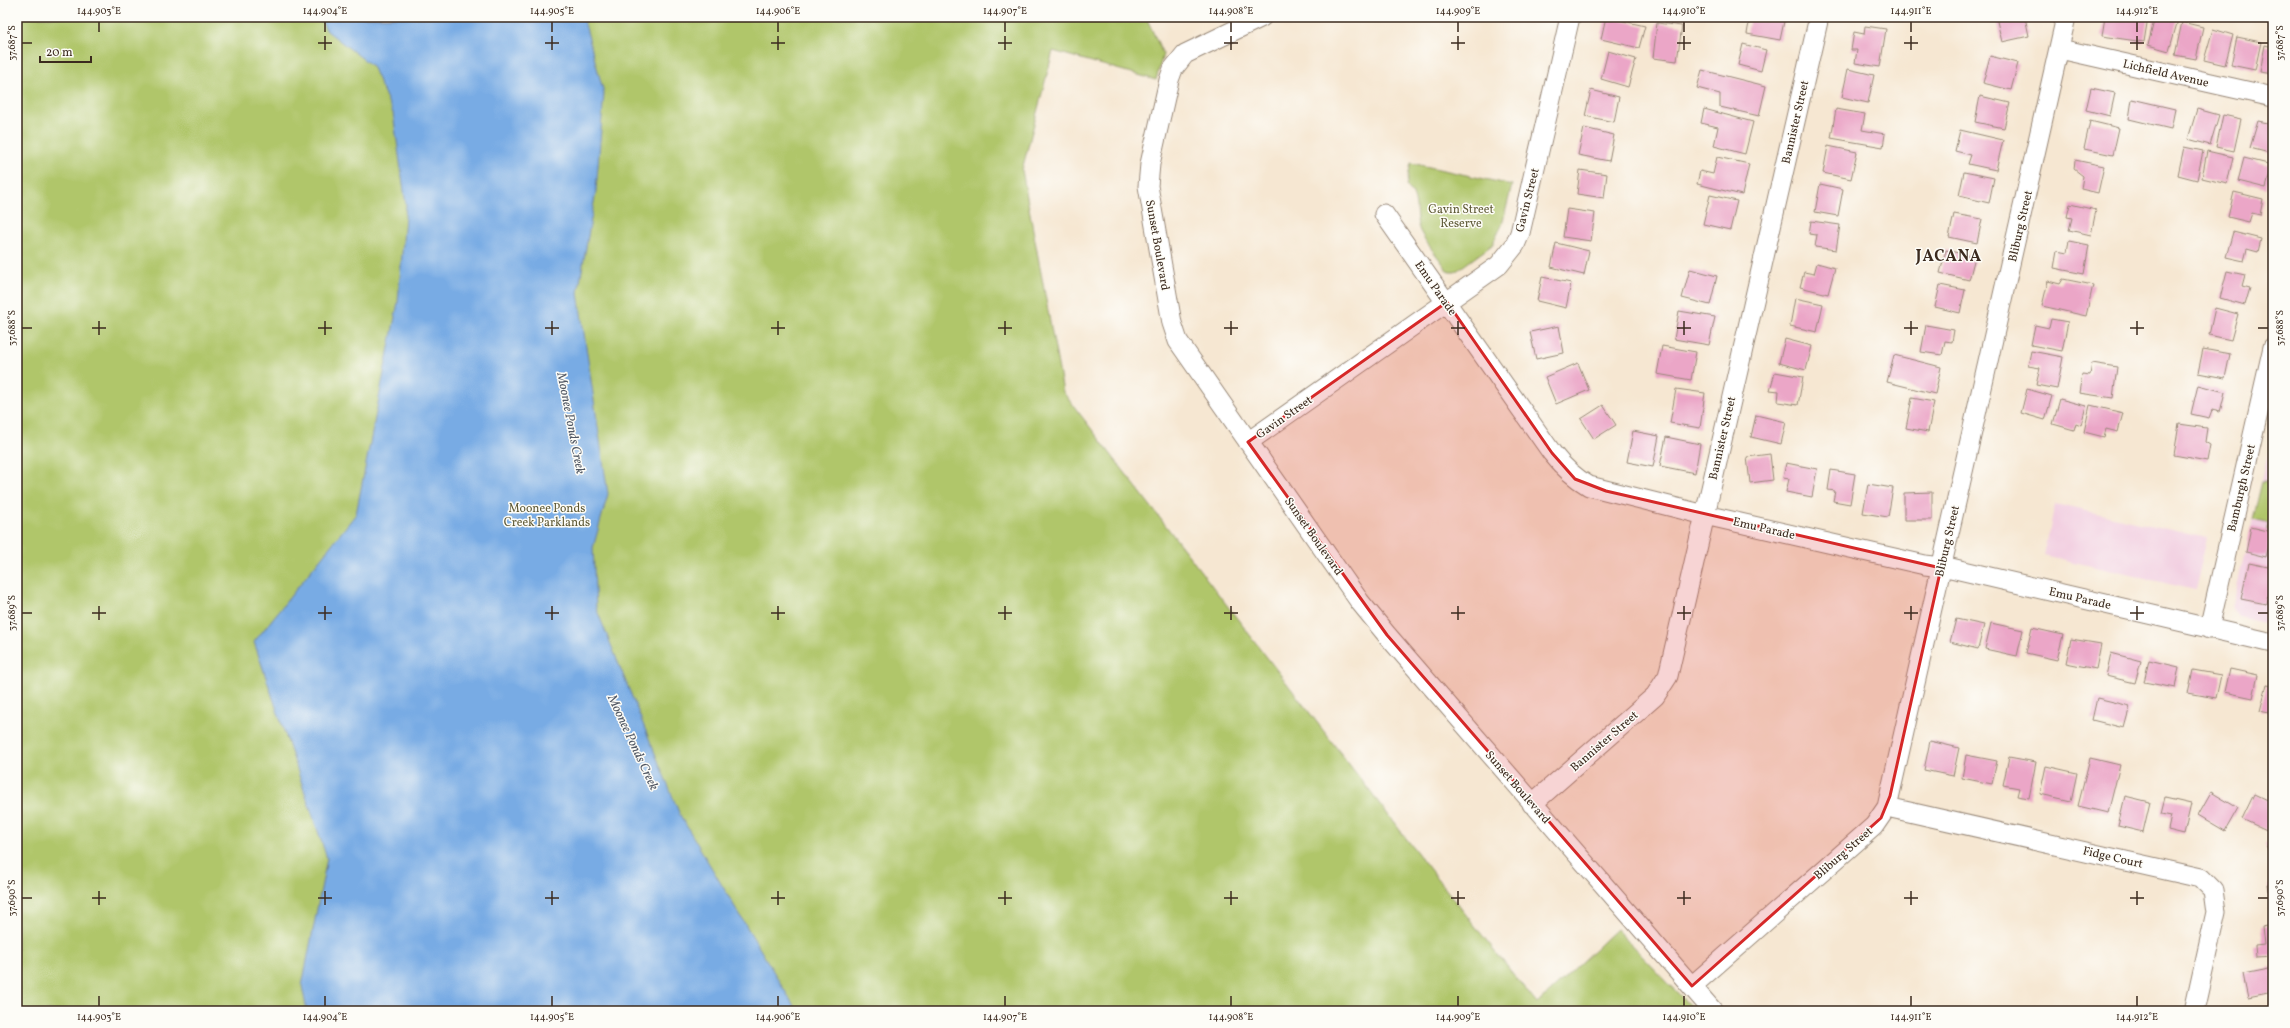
<svg xmlns="http://www.w3.org/2000/svg" width="2290" height="1028" viewBox="0 0 2290 1028" font-family="Vollkorn,serif">
<rect width="100%" height="100%" fill="#fdfcf7"/>
<filter id="ink" filterUnits="userSpaceOnUse"><feTurbulence type="fractalNoise" baseFrequency=".025" numOctaves="2"/><feDisplacementMap in="SourceGraphic" scale="8" xChannelSelector="R" yChannelSelector="G"/><feConvolveMatrix kernelMatrix="1 2 1 2 8 2 1 2 1" color-interpolation-filters="sRGB"/></filter>
<filter id="wash" filterUnits="userSpaceOnUse"><feTurbulence type="fractalNoise" baseFrequency=".012" numOctaves="4" result="noise"/><feDisplacementMap in="SourceGraphic" scale="16" xChannelSelector="R" yChannelSelector="G"/><feGaussianBlur stdDeviation="0.9" result="paint"/><feColorMatrix in="noise" values="0 0 0 0 0 0 0 0 0 0 0 0 0 0 0 0 0 1.4 0 .05"/><feComposite in="paint" operator="in"/></filter>
<g filter="url(#wash)">
<rect width="100%" height="100%" fill="#f6e7d2"/>
<path fill="#f2cfe1" d="M2273,445v179l-35,-8 -6,-8 38,-162z
M2055,504l152,34 -12,52 -151,-35z"/>
<path fill="#b0c66b" stroke="#767844" d="M17,17h1129l17,37 -7,26 -103,-29 -31,119 41,222 369,480 105,132 79,-75 79,82h-1678z
M1411,163l101,22 -10,40 -10,20 -37,27h-6c-9,-13 -22,-27 -29,-41 -7,-15 1,-33 -14,-45z
M2262,482h11v50l-6,-2 1,-7 -15,-4z"/>
<path fill="#78abe4" stroke="#5a6a81" d="M319,17h264l21,76 -8,98 -18,102 30,201 -15,54 3,60 84,207 117,196h-490l-5,-25 25,-128 -73,-216 102,-128 42,-212 8,-97 -13,-92 -21,-47 -45,-35z"/>
<g id="blocks">
<path fill="#eba6c7" d="M1606,17l39,9 -6,22 -38,-9z
M1750,17h35l-5,23 -33,-6z
M1996,17h29l4,19 -27,6z
M2105,17h43l-4,25 -42,-6z
M2155,17l23,3 -9,31 -21,-6z
M2182,22l21,5 -7,32 -21,-4z
M1657,23l25,3 -5,35 -24,-3z
M1865,26l21,3 -6,38 -25,-4 2,-13h-6l3,-18 10,2z
M2213,29l20,6 -8,30 -21,-5z
M2237,37l24,5 -6,28 -24,-5z
M1743,44l23,6 -5,21 -23,-6z
M2265,45l8,2v27l-13,-2z
M1608,51l28,8 -8,28 -27,-8z
M1990,56l28,7 -7,27 -28,-7z
M1848,69l26,6 -6,28 -26,-6z
M1702,70l64,16 -7,30 -39,-9v-13l-23,-6z
M2091,88l24,5 -5,23 -24,-6z
M1591,90l28,7 -5,25 -29,-6z
M1980,96l30,7 -6,25 -29,-6z
M2132,99l43,10 -4,20 -42,-10z
M1704,109l49,13 -8,32 -31,-8 4,-19 -17,-4z
M1836,109l29,5 -3,16 23,4 -2,13 -52,-9z
M2197,109l22,6 -9,30 -22,-6z
M2223,115l18,4 -7,32 -18,-4z
M2090,121l29,7 -6,27 -29,-6z
M2258,121l15,3v30l-23,-6z
M1584,128l30,7 -5,26 -31,-6z
M1960,130l43,10 -7,30 -28,-6 3,-9 -16,-4z
M1828,146l29,6 -6,27 -28,-6z
M2184,147l19,4 -6,29 -19,-5z
M2207,151l26,6 -6,27 -25,-6z
M1717,157l32,7 -7,31 -45,-11 3,-13 13,3z
M2244,158l28,7 -6,23 -28,-7z
M2075,160l29,6 -6,27 -17,-4 2,-13 -9,-7z
M1580,170l27,4 -3,24 -27,-4z
M1964,172l30,6 -5,25 -30,-7z
M1820,184l23,5 -5,27 -23,-4z
M2234,192l29,7 -3,16 -8,-2 -3,9 -21,-5z
M1710,195l27,6 -7,29 -27,-6z
M2070,204l26,6 -5,25 -22,-5 3,-12 -5,-1z
M1567,209l28,4 -4,28 -28,-4z
M1954,214l28,5 -5,24 -28,-6z
M1811,221l29,4 -4,25 -21,-3 2,-12 -8,-1z
M2233,232l28,7 -3,13 -11,-3 -3,12 -18,-4z
M2069,241l20,4 -5,29 -30,-6 3,-17 10,2z
M1556,243l33,8 -5,24 -33,-8z
M1946,250l29,7 -6,23 -29,-7z
M1817,263l18,5 -7,26 -28,-7 4,-15 10,2z
M1690,269l27,7 -7,29 -28,-7z
M2227,271l18,4 -3,11 8,2 -5,17 -25,-7z
M1542,277l29,6 -5,25 -29,-7z
M2063,279l30,6 -7,31 -44,-10 6,-25 12,3z
M1940,285l25,5 -5,23 -25,-6z
M1795,298l28,6 -6,28 -27,-6z
M2215,308l23,6 -7,26 -22,-5z
M1679,311l36,6 -6,28 -35,-6z
M2051,319l17,3 -6,29 -31,-6 4,-20 14,3z
M1926,325l28,5 -2,12 -7,-1 -3,14 -21,-3z
M1559,326l5,27 -28,6 -6,-27z
M1785,339l27,7 -6,24 -27,-7z
M1662,346l34,6 -5,28 -34,-6z
M2203,349l27,5 -5,24 -27,-5z
M2031,351l32,6 -6,32 -21,-4 4,-17 -12,-2z
M1894,355l47,12 -6,27 -48,-12z
M1578,363l11,27 -33,14 -11,-27z
M2092,363l25,4 -4,31 -34,-5 3,-19 8,1z
M1775,372l28,5 -5,28 -20,-3 1,-11 -9,-1z
M2198,385l27,7 -5,20 -8,-2 -3,8 -18,-4z
M1676,389l29,4 -5,35 -30,-5z
M2027,389l25,7 -7,24 -24,-7z
M1912,398l22,4 -6,30 -22,-4z
M2060,399l26,7 -5,19 -5,-2 -2,7 -21,-6z
M1603,405l13,20 -22,14 -13,-20z
M2090,405l33,8 -5,19 -12,-3 -2,8 -20,-5z
M1756,415l30,7 -5,22 -30,-7z
M2179,424l28,4 -2,14 5,3 -3,16 -33,-6z
M1633,431l26,5 -6,31 -26,-5z
M1666,437l34,7 -5,29 -35,-7z
M1770,454l3,26 -23,3 -3,-26z
M1786,463l31,6 -5,28 -26,-5 3,-13 -6,-1z
M1831,470l24,4 -5,30 -17,-3 2,-10 -7,-1z
M1868,484l25,4 -5,29 -25,-4z
M1932,492v28h-28v-27z
M2251,527l21,5 -6,25 -20,-5z
M2249,563l24,5 -7,36 -25,-5z
M1956,619l28,6 -6,24 -28,-7z
M1991,623l32,7 -6,26 -32,-7z
M2032,628l31,7 -6,25 -31,-7z
M2071,639l30,5 -5,25 -30,-6z
M2111,653l30,8 -6,22 -29,-7z
M2149,660l30,7 -4,21 -31,-6z
M2230,669l28,6 -5,23 -28,-6z
M2193,670l28,5 -5,23 -28,-5z
M2267,684l6,1v29l-13,-3z
M2097,698l33,8 -6,22 -32,-8z
M1930,741l29,7 -6,28 -29,-6z
M1966,755l31,6 -5,23 -30,-6z
M2009,757l27,5 -7,36 -12,-2 2,-8 -16,-3z
M2090,758l30,7 -12,48 -30,-7z
M2046,766l31,7 -6,28 -31,-7z
M2211,792l27,16 -13,23 -27,-16z
M2254,794l19,9 -1,30 -30,-14z
M2125,796l25,6 -7,30 -25,-6z
M2165,798l26,6 -7,30 -16,-4 3,-14 -10,-2z
M2273,841v17l-7,-13z
M2268,884h5v27h-1z
M2273,924v32l-17,1 -1,-11 9,-1 -2,-19z
M2273,968v25l-25,5 -5,-24z"/>
</g>
</g>
<g filter="url(#ink)">
<use href="#blocks" fill-opacity="0" stroke="#988878" stroke-width="1"/>
<g fill="none" stroke-linecap="round" stroke-linejoin="round">
<g stroke="#988878" stroke-width="21">
<path id="street" d="M1262,17l-77,37 -12,15 -4,11 -19,84 -2,22 24,137 6,18 182,261 27,33 326,376
M2060,49l213,48
M1384,214l168,239c11,14 21,24 37,33l116,29 220,50 26,3 322,75
M1248,442l251,-177 16,-20 5,-12 50,-216
M2209,629l64,-282
M1532,804l123,-108 13,-20 151,-659
M1887,807l314,71 12,12 3,22 -22,99
M1692,986l182,-160 13,-19 179,-790"/>
</g>
<use href="#street" stroke="#fff" stroke-width="19"/>
</g>
</g>
<path fill="#d62828" fill-opacity="0.2" stroke="#d62828" stroke-width="3" stroke-linejoin="round" d="M1447,302l105,151 23,26 31,12 335,77 -51,228 -9,22 -189,168 -305,-351 -139,-193z"/>
<path fill="none" stroke="#3b2a1e" stroke-width="1.5" d="M99,22v10M325,22v10M552,22v10M778,22v10M1005,22v10M1231,22v10M1458,22v10M1684,22v10M1911,22v10M2137,22v10M325,36v14M552,36v14M778,36v14M1005,36v14M1231,36v14M1458,36v14M1684,36v14M1911,36v14M2137,36v14M22,43h10M318,43h14M545,43h14M771,43h14M998,43h14M1224,43h14M1451,43h14M1677,43h14M1904,43h14M2130,43h14M2258,43h10M99,321v14M325,321v14M552,321v14M778,321v14M1005,321v14M1231,321v14M1458,321v14M1684,321v14M1911,321v14M2137,321v14M22,328h10M92,328h14M318,328h14M545,328h14M771,328h14M998,328h14M1224,328h14M1451,328h14M1677,328h14M1904,328h14M2130,328h14M2258,328h10M99,606v14M325,606v14M552,606v14M778,606v14M1005,606v14M1231,606v14M1458,606v14M1684,606v14M1911,606v14M2137,606v14M22,613h10M92,613h14M318,613h14M545,613h14M771,613h14M998,613h14M1224,613h14M1451,613h14M1677,613h14M1904,613h14M2130,613h14M2258,613h10M99,891v14M325,891v14M552,891v14M778,891v14M1005,891v14M1231,891v14M1458,891v14M1684,891v14M1911,891v14M2137,891v14M22,898h10M92,898h14M318,898h14M545,898h14M771,898h14M998,898h14M1224,898h14M1451,898h14M1677,898h14M1904,898h14M2130,898h14M2258,898h10M99,996v10M325,996v10M552,996v10M778,996v10M1005,996v10M1231,996v10M1458,996v10M1684,996v10M1911,996v10M2137,996v10"/>
<g text-anchor="middle" stroke-width="3" stroke-linejoin="round" paint-order="stroke">
<g font-size="12" fill="#3b2a1e" stroke="#fdfcf7">
<text transform="translate(2166 73) rotate(13)" y="4">Lichfield Avenue</text>
<text transform="translate(1795 122) rotate(-77)" y="4">Bannister Street</text>
<text transform="translate(1527 200) rotate(-76)" y="4">Gavin Street</text>
<text transform="translate(2020 226) rotate(-77)" y="4">Bliburg Street</text>
<text transform="translate(1158 245) rotate(80)" y="4">Sunset Boulevard</text>
<text transform="translate(1436 288) rotate(55)" y="4">Emu Parade</text>
<text transform="translate(1284 417) rotate(-35)" y="4">Gavin Street</text>
<text transform="translate(1722 438) rotate(-77)" y="4">Bannister Street</text>
<text transform="translate(2241 488) rotate(-77)" y="4">Bamburgh Street</text>
<text transform="translate(1764 528) rotate(13)" y="4">Emu Parade</text>
<text transform="translate(1314 536) rotate(55)" y="4">Sunset Boulevard</text>
<text transform="translate(1947 541) rotate(-77)" y="4">Bliburg Street</text>
<text transform="translate(2080 598) rotate(13)" y="4">Emu Parade</text>
<text transform="translate(1604 741) rotate(-41)" y="4">Bannister Street</text>
<text transform="translate(1518 787) rotate(49)" y="4">Sunset Boulevard</text>
<text transform="translate(1843 853) rotate(-41)" y="4">Bliburg Street</text>
<text transform="translate(2113 857) rotate(13)" y="4">Fidge Court</text>
</g>
<g font-size="12" fill="#5e5935" stroke="#fdfcf7">
<text x="1461" y="213">Gavin Street<tspan x="1461" dy="14">Reserve</tspan></text>
<text x="547" y="512">Moonee Ponds<tspan x="547" dy="14">Creek Parklands</tspan></text>
</g>
<g font-size="13" font-style="italic" fill="#505763" stroke="#fdfcf7">
<text transform="translate(572 423) rotate(79)" y="5">Moonee Ponds Creek</text>
<text transform="translate(634 742) rotate(65)" y="5">Moonee Ponds Creek</text>
</g>
<g font-size="16" font-weight="bold" letter-spacing="1" fill="#3b2a1e" stroke="#fdfcf7">
<text x="1949" y="261">JACANA</text>
</g>
</g>
<rect width="2290" height="1028" fill="none" stroke="#fdfcf7" stroke-width="44"/>
<path d="M40 56v6h51v-6" fill="none" stroke="#3b2a1e" stroke-width="2"/>
<text x="46" y="56" font-size="12" fill="#3b2a1e" stroke="#fdfcf7" stroke-width="3" paint-order="stroke">20 m</text>
<rect x="22" y="22" width="2246" height="984" fill="none" stroke="#3b2a1e" stroke-width="1.5"/>
<g font-size="10" text-anchor="middle" fill="#3b2a1e">
<text x="99" y="14">144.903°E</text>
<text x="325" y="14">144.904°E</text>
<text x="552" y="14">144.905°E</text>
<text x="778" y="14">144.906°E</text>
<text x="1005" y="14">144.907°E</text>
<text x="1231" y="14">144.908°E</text>
<text x="1458" y="14">144.909°E</text>
<text x="1684" y="14">144.910°E</text>
<text x="1911" y="14">144.911°E</text>
<text x="2137" y="14">144.912°E</text>
<text transform="translate(11 43) rotate(-90)" y="4">37.687°S</text>
<text transform="translate(2279 43) rotate(-90)" y="4">37.687°S</text>
<text transform="translate(11 328) rotate(-90)" y="4">37.688°S</text>
<text transform="translate(2279 328) rotate(-90)" y="4">37.688°S</text>
<text transform="translate(11 613) rotate(-90)" y="4">37.689°S</text>
<text transform="translate(2279 613) rotate(-90)" y="4">37.689°S</text>
<text transform="translate(11 898) rotate(-90)" y="4">37.690°S</text>
<text transform="translate(2279 898) rotate(-90)" y="4">37.690°S</text>
<text x="99" y="1020">144.903°E</text>
<text x="325" y="1020">144.904°E</text>
<text x="552" y="1020">144.905°E</text>
<text x="778" y="1020">144.906°E</text>
<text x="1005" y="1020">144.907°E</text>
<text x="1231" y="1020">144.908°E</text>
<text x="1458" y="1020">144.909°E</text>
<text x="1684" y="1020">144.910°E</text>
<text x="1911" y="1020">144.911°E</text>
<text x="2137" y="1020">144.912°E</text>
</g>
</svg>
